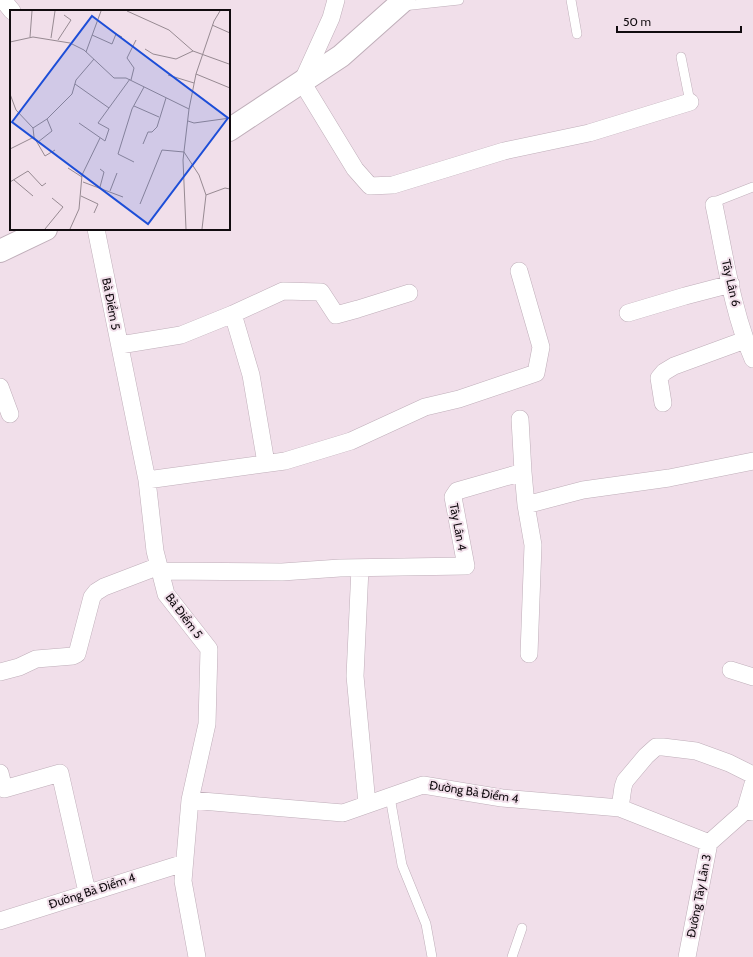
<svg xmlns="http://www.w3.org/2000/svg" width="753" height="957" viewBox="0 0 753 957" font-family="Cabin,sans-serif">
<rect width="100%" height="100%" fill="#f1dfea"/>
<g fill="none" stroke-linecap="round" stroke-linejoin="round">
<g stroke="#bfaeb9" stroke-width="10">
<path id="lane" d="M571,0l6,34
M403,6l56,-6
M681,57l9,45
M714,205l3,-4 36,-14
M390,797l12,68 24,59 6,33
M512,957l10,-29"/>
</g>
<g stroke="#bfaeb9" stroke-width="18">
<path id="street" d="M3,0l9,11
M336,0l-5,18 -29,64 53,87 15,17 23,-1 111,-34 85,-18 101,-31
M714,205c11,51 18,106 39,154
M96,229l51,251 8,71 11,43 43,55 -2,75 -17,76 -7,81 14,76
M628,313l57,-17 46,-12
M233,314l18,61 15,88
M120,345l61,-10 52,-21 50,-23 38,1 15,23 22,-6 51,-16
M0,387l10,27
M663,403l-4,-25 5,-6 10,-6 71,-26
M520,419l3,53
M147,480l138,-19 66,-20 74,-34 34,-8 77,-26 5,-26 -22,-76
M526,505l57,-15 86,-12 84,-17
M360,568l-5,108 12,128
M160,571l122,1 58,-4 126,-2 -13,-69 4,-6 66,-19 3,33 7,40 -4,109
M731,670l22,7
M0,672l19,-5 17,-8 37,-3 4,-2 15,-57 4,-5 8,-5 55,-21
M0,773l4,16 56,-16 27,119
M190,800l153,13 80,-28 79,13 118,10 89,35
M620,808l3,-21 2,-6 21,-25 10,-9h7l33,4 33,12 24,12
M745,811l8,-27
M0,921l184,-58
M687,957l22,-114 36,-32 8,1"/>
</g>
<g stroke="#bfaeb9" stroke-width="24">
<path id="secondary" d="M229,130l112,-74 63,-56
M0,251l46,-22"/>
</g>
<use href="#lane" stroke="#fff" stroke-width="9"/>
<use href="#street" stroke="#fff" stroke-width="17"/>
<use href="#secondary" stroke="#fff" stroke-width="22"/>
</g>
<g text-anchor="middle" stroke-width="4" stroke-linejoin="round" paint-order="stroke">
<g font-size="12" fill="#110b0f" stroke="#f1dfea">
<text transform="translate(731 283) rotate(77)" y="4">Tây Lân 6</text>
<text transform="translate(111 304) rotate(79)" y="4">Bà Điểm 5</text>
<text transform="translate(458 527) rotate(79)" y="4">Tây Lân 4</text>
<text transform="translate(184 616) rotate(53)" y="4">Bà Điểm 5</text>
<text transform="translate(474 792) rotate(9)" y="4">Đường Bà Điểm 4</text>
<text transform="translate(92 891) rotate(-18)" y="4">Đường Bà Điểm 4</text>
<text transform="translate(699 896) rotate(-79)" y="4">Đường Tây Lân 3</text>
</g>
</g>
<g transform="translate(10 10)">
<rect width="220" height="220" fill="#f1dfea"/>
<path fill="none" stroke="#978a92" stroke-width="1" d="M117,1l42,19 24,21 36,13M202,15l18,8M82,25l20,9 4,-10 6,3M20,27l2,-26M41,28l4,-27M48,30l13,-20 -7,-5M0,32l23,-5 37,6 14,7 30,28h12l63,31M135,39l8,5 23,5 17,-8M76,42l15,-41M186,64l34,14M158,65l26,8M121,70l3,-12 -7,-10 9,-18M65,74l34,24M0,84l6,16 17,18 1,9 -24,12M124,96l25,11M178,111l6,2 36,-5M69,113l26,18 4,-12 -11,-6 32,-44M23,118l14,-9 25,-25 4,-14 18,-21M24,127l11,19 10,-6M28,132l14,-11 -5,-12M133,134l5,-12h4l5,-5 9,-29M124,152l-16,-8 14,-45 12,-22M58,158l14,9M90,159l4,3 -4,15M4,170l19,16M0,172l18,-11 14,15 4,-3M73,172l40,15M100,181l7,-18M196,185l19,-7 5,1M71,186l17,8 -4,9M130,194l22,-54 22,2 15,23 7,20 -4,34M35,219l18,-22 -11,-9M60,219l9,-20 3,-34 18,-37M176,219l-3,-69 6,-51 7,-35 18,-53 6,-10"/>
<path fill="#1d4ed8" fill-opacity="0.15" stroke="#1d4ed8" stroke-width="2" d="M82,6l136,102 -80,106 -136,-102z"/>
<rect width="220" height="220" fill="none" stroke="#110b0f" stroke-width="2"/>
</g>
<path d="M617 26v6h124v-6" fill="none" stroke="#110b0f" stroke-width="2"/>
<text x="623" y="26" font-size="12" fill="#110b0f" stroke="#f1dfea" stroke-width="3" paint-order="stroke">50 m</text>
</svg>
